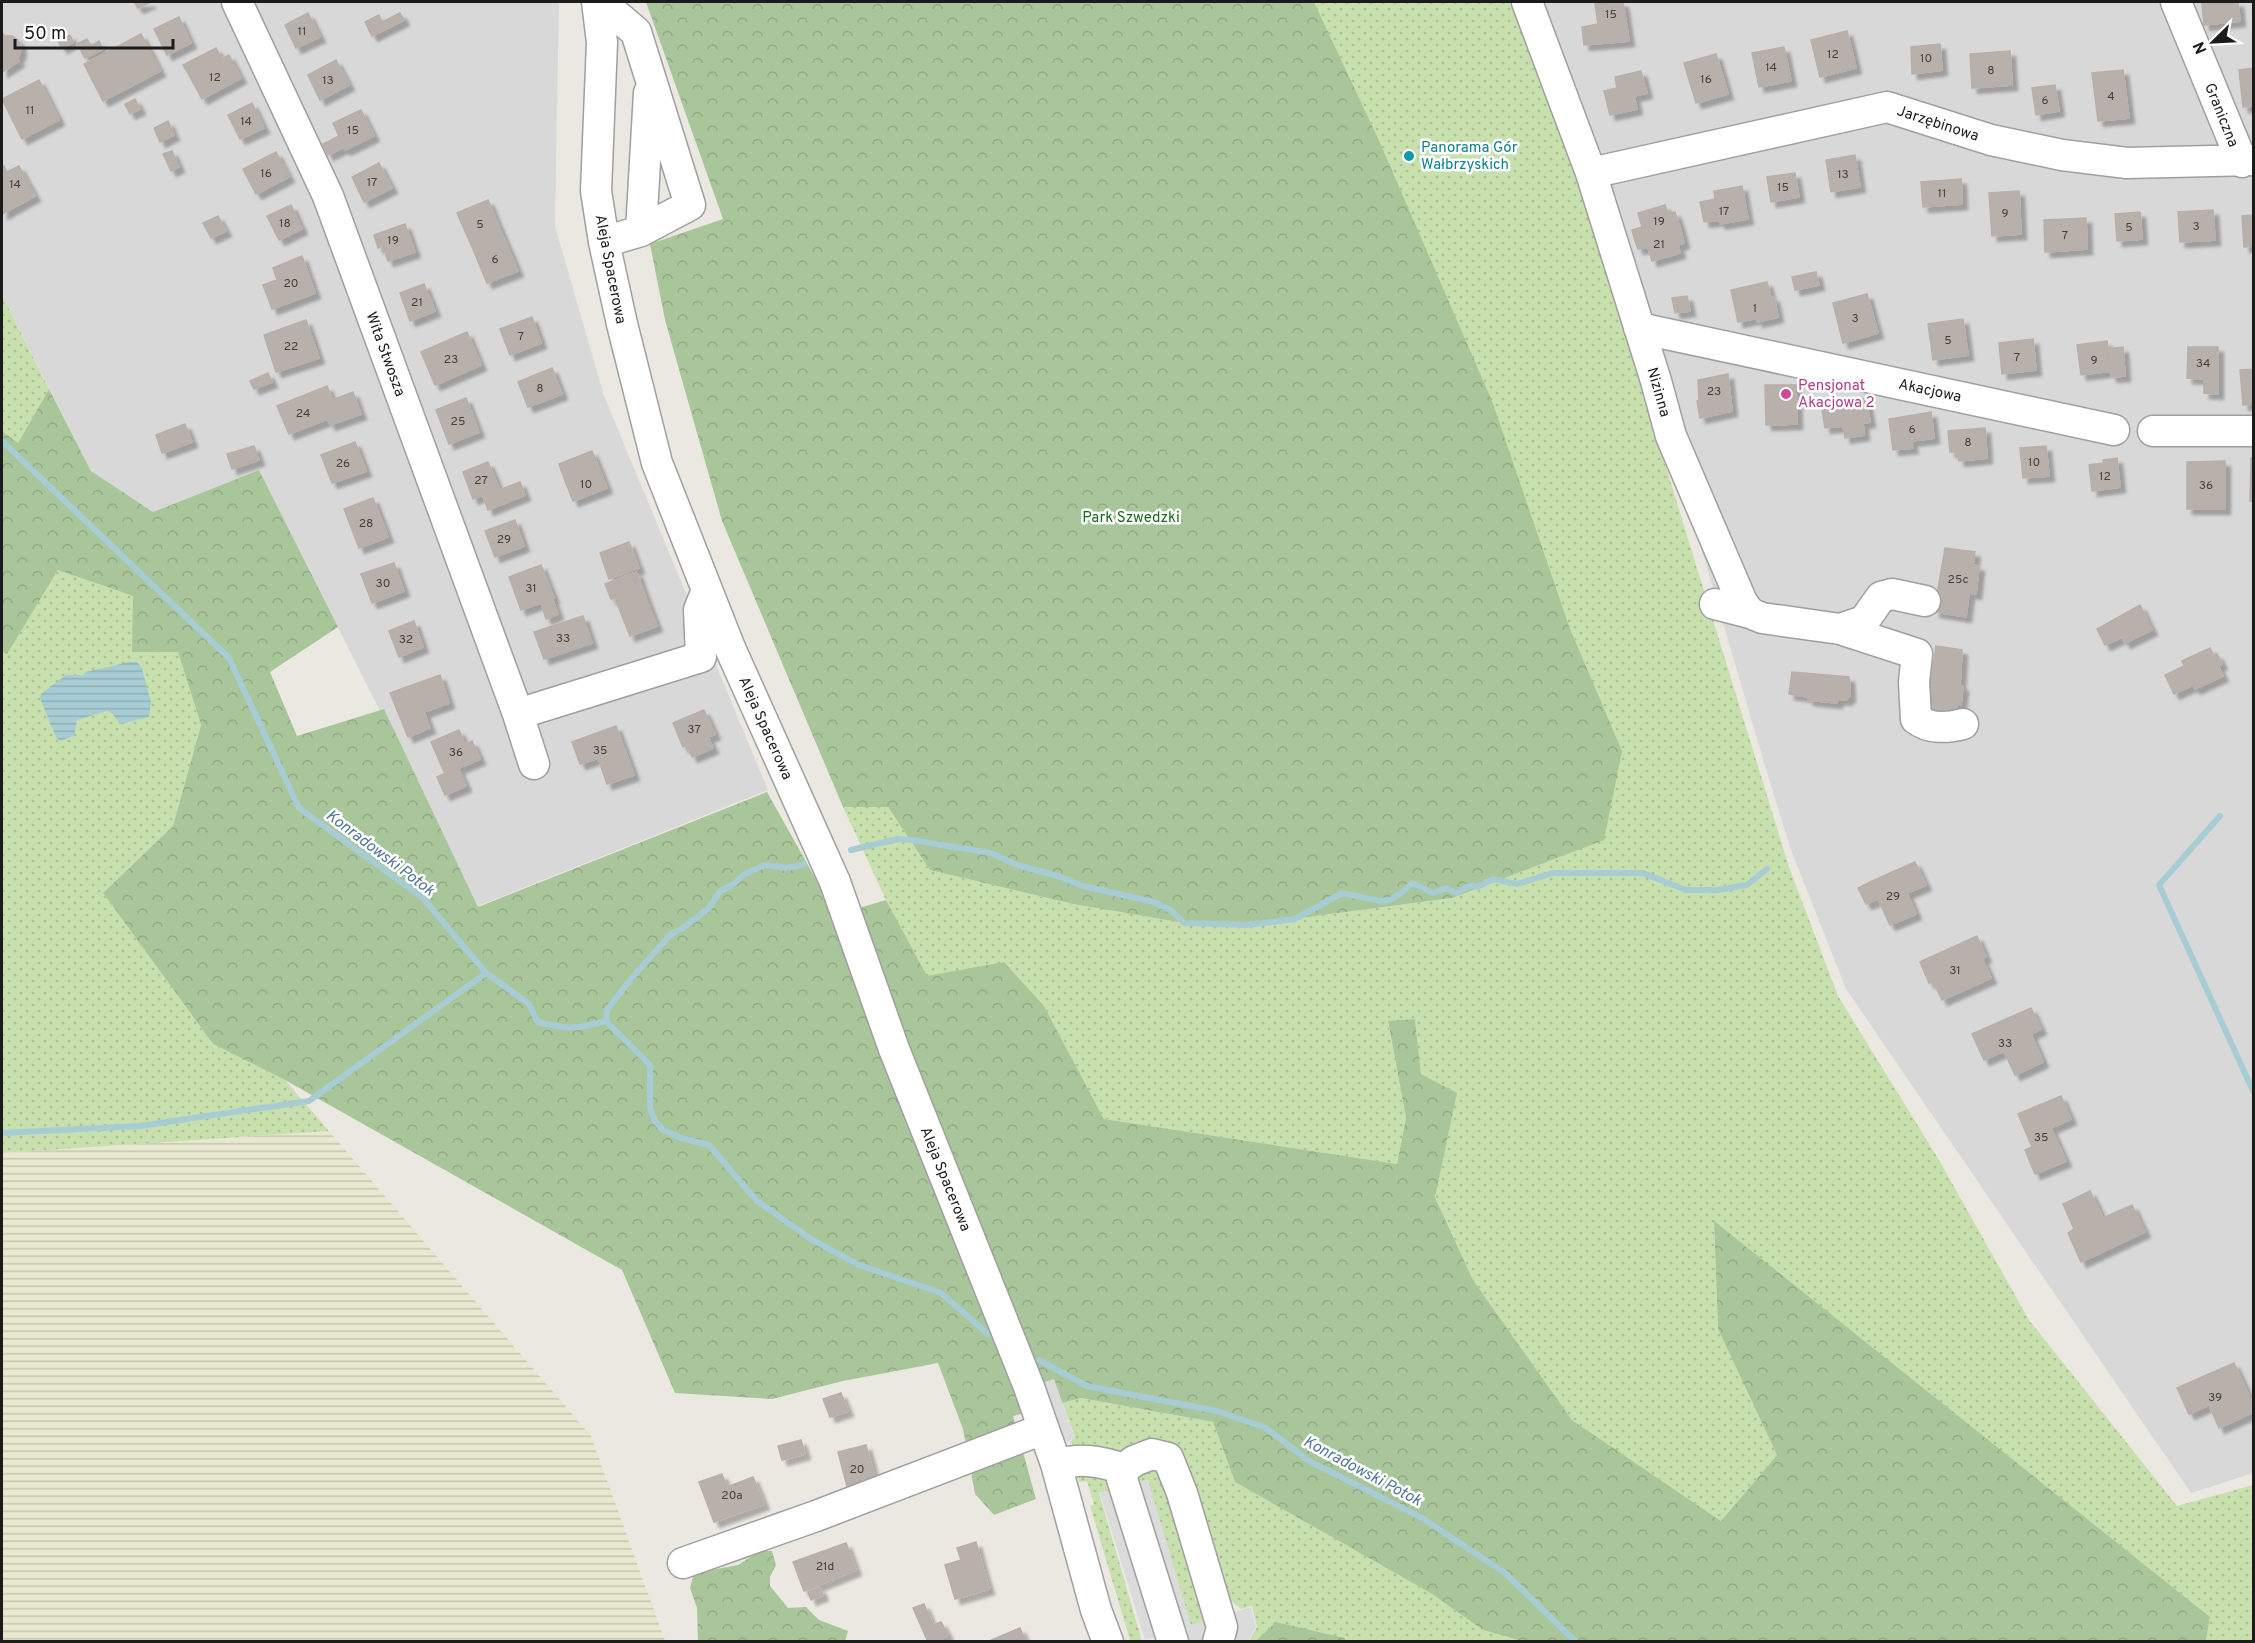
<svg xmlns="http://www.w3.org/2000/svg" width="2255" height="1643" viewBox="0 0 2255 1643" font-family="Overpass,sans-serif">
<defs>
<pattern id="farmland-rules" width="6" height="5" patternUnits="userSpaceOnUse" patternTransform="scale(1.5)"><rect width="6" height="5" fill="#e7e8cf"/><path d="M0 2.5h6" fill="none" stroke="#c6c6b1"/></pattern>
<pattern id="grass-dots" width="8" height="8" patternUnits="userSpaceOnUse" patternTransform="scale(1.5)"><rect width="8" height="8" fill="#c8e0ad"/><path d="M2 2h.1M6 6h.1" fill="none" stroke="#abc094" stroke-width="1.8" stroke-linecap="round"/></pattern>
<pattern id="forest-crowns" width="20" height="18" patternUnits="userSpaceOnUse" patternTransform="scale(1.5)"><rect width="20" height="18" fill="#a9c69b"/><path d="M2 6a3 3 0 1 1 6 0M12 15a3 3 0 1 1 6 0" fill="none" stroke="#91aa85"/></pattern>
<pattern id="water-rules" width="6" height="5" patternUnits="userSpaceOnUse" patternTransform="scale(1.5)"><rect width="6" height="5" fill="#a7ccd4"/><path d="M0 2.5h6" fill="none" stroke="#8fafb5"/></pattern>
<filter id="shadow"><feDropShadow dx="5.5" dy="5.5" stdDeviation="1.5" flood-color="#0004"/></filter>
</defs>
<rect width="100%" height="100%" fill="#ebe8e2"/>
<path fill="#d9d8d8" d="M2,2h557l-4,224 49,170 164,394 -290,116 -219,-436 -106,42 -62,-41 -89,-176z
M1522,2h731v1471l-62,20 -345,-504 -55,-139 -26,-84 -178,-607z"/>
<path fill="url(#farmland-rules)" d="M329,1131l262,305 74,205 -663,1v-489z"/>
<path fill="url(#grass-dots)" d="M1314,2h196l61,156 218,709 49,129 101,164 90,160 148,186 76,-21v156h-47l4,-24 -496,-395 4,107 59,126 -56,66 -149,-101 -99,-140 -38,-84 21,-103 -35,-19 -6,-55 -27,3 18,96 -9,46 -293,-45 -60,-113 -118,-30 -40,-76 -43,-93h45l42,63 143,34 111,19 63,2 205,-27 170,-147 -53,-125 -192,-490z
M2,295l47,94 -31,54 -16,-12z
M58,570l75,26 45,56 23,73 -28,101 -70,67 110,151 72,36 44,51 -327,22v-502l5,2z
M1081,1398l132,24 22,60 197,112 51,36 39,11h-273l8,-14 -5,-21 -11,3 -10,-8 -10,-1 -42,-137 -57,-8 -46,-1 -5,-13 4,-3 -12,-35z
M1141,1466l18,5 47,150 -20,20 -38,-161 -16,4z
M1076,1471l32,8 5,10 -14,4 43,148 -12,-1 -40,-134 4,-1 -7,-24 -8,1z"/>
<path fill="url(#forest-crowns)" d="M646,2h668l63,134 115,265 77,225 53,125 -18,89 -152,58 -205,27 -63,-2 -111,-19 -143,-34 -42,-63h-45l-121,-286 -57,-201 -15,-76 73,-25z
M49,389l42,82 62,41 106,-42 79,157 -68,45 27,64 87,-27 94,198 289,-115 69,123 50,-15 41,76 77,-14 40,44 60,113 293,45 9,-46 -18,-97 27,-2 6,55 36,19 -22,104 38,83 99,140 149,101 56,-66 -59,-126 -4,-108 496,396 -4,24h-684l-39,-11 -51,-36 -197,-112 -22,-60 -132,-24 -68,18 23,83 -42,16 -19,-21 -12,-65 -25,-66 -95,18 -71,18 -97,-6 -53,-123 -337,-190 -72,-36 -110,-151 70,-67 28,-101 -23,-73h-46l1,-56 -75,-26 -51,84 -5,-3v-220l16,12z
M760,1551h12l4,14 -6,12v9l18,22 18,-1 13,13 29,11 -3,10h-147l-1,-33 -7,-20 4,-15 44,-8z
M1276,1622l68,16 2,3h-90z"/>
<path fill="#dbdbdb" d="M1054,1379l21,60 -25,8 -21,-60z
M1148,1480l43,145 60,-18 5,20 -8,14h-87l-3,-5 -13,4 -45,-147z"/>
<path fill="url(#water-rules)" d="M129,662h7l5,4 10,36 -2,15 -29,7 -8,-11 -5,-2 -30,9 -3,16 -14,5 -4,-4 -16,-39 1,-4 25,-19h17l3,-3z"/>
<g fill="none" stroke-linecap="round" stroke-linejoin="round">
<path stroke="#a7ccd4" stroke-width="6" d="M2,441l227,217 70,150 124,90 63,75 43,31 9,18c31,8 38,7 68,-1l44,44v43l5,13 8,9 18,8 28,7 48,56 54,38 48,26 82,28 47,41
M2220,816l-61,69 95,208
M851,850l47,-11 14,1 79,13 26,12 41,11 25,10 71,16 18,9 12,12 63,2 48,-6 47,-26 38,8 10,-1 14,-9 8,-8 21,10 14,-5 9,5 15,-8 6,2 16,-8 24,5 36,-11h90l43,17h31l30,-5 20,-16
M606,1021l1,-11 23,-30 41,-46 12,-6 26,-20 11,-17 12,-6 13,-11 20,-9 23,3 16,-4
M2,1133l138,-7 169,-25 177,-128
M1039,1360l48,26 130,25 49,17 43,33 113,57 83,55 71,69"/>
</g>
<path fill="#b8b1ab" stroke="#bbaea6" stroke-width="1.5" filter="url(#shadow)" d="M134,2h17l-13,6z
M1613,2h10l6,39 -45,4 -2,-18 16,-3 -3,-20z
M2202,2h35l-35,3z
M2238,2l2,19 -36,4 -2,-20z
M308,13l12,24 -24,11 -11,-23z
M400,13l4,7 -32,16 -7,-14 14,-7 3,7z
M179,17l12,26 -24,12 -13,-26z
M1847,31l9,37 -36,9 -9,-37z
M2,32l2,4h8l5,3 4,7 -1,8 -3,4 2,3 -17,11z
M141,34l19,37 -57,30 -19,-37z
M70,35l3,7 -11,6 -4,-7z
M87,39l4,7 8,-5 4,8 -18,9 -8,-14z
M1940,44l2,26 -30,4 -1,-27z
M1784,47l7,34 -32,6 -7,-34z
M216,48l5,10 -32,17 -6,-10z
M2010,51l2,34 -40,3 -2,-34z
M1716,54l12,40 -32,9 -12,-40z
M229,55l12,23 -39,21 -13,-24z
M336,60l13,25 -29,15 -12,-25z
M2254,68v19l-13,2 -2,-19z
M2123,70l6,48 -31,3 -6,-48z
M1641,71l6,22 -13,3 3,13 -27,6 -6,-24 13,-3 -2,-11z
M39,80l20,40 -37,19 -20,-40z
M2055,85l4,26 -23,4 -4,-27z
M2254,87v19l-11,1 -2,-18z
M135,99l5,10 -10,5 -5,-10z
M252,103l12,25 -24,11 -12,-24z
M361,110l13,26 -29,14 -12,-27z
M168,121l6,14 -14,7 -6,-14z
M339,136l5,11 -16,8 -5,-11z
M172,151l7,16 -8,4 -8,-17z
M276,152l13,25 -33,17 -13,-25z
M1855,155l5,32 -29,5 -5,-32z
M379,163l13,25 -28,14 -12,-25z
M4,166l3,6 12,-6 16,30 -33,18v-47z
M1795,173l4,24 -28,5 -4,-25z
M1961,179l1,25 -39,3 -2,-25z
M1742,186l6,33 -28,5 -1,-4 -15,2 -4,-20 15,-3 -1,-8z
M2019,191l2,43 -29,2 -3,-43z
M488,200l14,34 -30,13 -15,-34z
M291,205l11,24 -23,11 -12,-24z
M1665,205l3,9 7,-2 5,15 -45,14 -3,-11 10,-3 -4,-14z
M2213,210l2,30 -35,2 -2,-30z
M2140,212l2,27 -25,2 -2,-27z
M2254,215v31l-10,1 -2,-31z
M218,216l8,15 -15,7 -8,-15z
M2086,218l1,31 -42,3 -1,-32z
M405,224l10,28 -27,9 -5,-15 -5,2 -4,-13z
M1680,227l4,16 -6,2 2,8 -28,8 -4,-14 -10,2 -3,-8z
M502,234l16,37 -31,12 -15,-36z
M302,256l13,37 -43,16 -9,-24 14,-5 -4,-12z
M1816,272l3,13 -24,5 -3,-13z
M1767,282l4,16 3,-1 4,20 -21,5v-4l-19,4 -7,-32z
M424,284l11,27 -25,10 -10,-28z
M1867,294l11,39 -35,10 -10,-40z
M1687,296l3,15 -15,2 -3,-15z
M532,317l9,26 -31,12 -10,-26z
M1963,319l5,36 -35,5 -5,-36z
M306,320l13,38 -43,14 -12,-37z
M467,332l14,33 -46,20 -14,-33z
M2033,339l3,31 -34,4 -3,-31z
M2107,341l3,30 -29,4 -4,-30z
M2123,347l2,29 -14,1 -3,-28z
M2188,347h30v47l-14,-1v-14l-17,-1z
M552,368l10,26 -34,13 -10,-25z
M2254,369v35l-11,1 -3,-35z
M268,373l4,9 -18,7 -4,-8z
M1728,374l4,37 -32,7 -3,-17h2l-1,-21z
M1765,385h31l1,39 -31,1z
M327,386l5,13 -10,5 6,15 -39,15 -12,-28z
M353,392l8,22 -31,11 -8,-21z
M466,398l13,34 -30,12 -13,-34z
M1846,398v3l20,-3 4,24 -7,1 1,12 -19,3 -2,-12 -18,2 -4,-25z
M1931,412l3,26 -23,3 2,7 -20,2 -4,-31z
M185,424l7,18 -30,11 -6,-18z
M1985,428l2,30 -28,3 -2,-9h-7l-2,-21z
M355,442l11,29 -34,12 -11,-28z
M254,446l5,14 -27,9 -5,-15z
M2046,446l3,30 -26,2 -3,-30z
M592,451l7,17 -34,13 -6,-17z
M2117,458l3,29 -28,4 -3,-26 15,-2 -1,-3z
M2251,458h3v43h-4z
M2225,461v48h-38v-47z
M488,462l11,26 -26,11 -10,-27z
M599,468l8,20 -34,13 -8,-20z
M520,482l5,13 -37,15 -5,-14z
M373,498l15,39 -29,11 -15,-39z
M515,520l9,26 -29,11 -10,-26z
M629,542l10,26 -30,11 -9,-26z
M1945,548l30,4 -2,13 6,1 -3,28 -7,-1 -3,24 -32,-5z
M394,563l10,28 -32,12 -11,-29z
M541,565l13,33 -33,12 -12,-33z
M637,572l5,15 -31,12 -6,-15z
M642,587l7,19 -27,10 -7,-18z
M552,598l6,16 -12,5 -5,-16z
M2140,605l12,25 -27,13 -3,-6 -17,8 -8,-16z
M649,606l8,20 -27,10 -8,-20z
M583,616l9,27 -48,16 -10,-27z
M414,621l9,26 -24,10 -10,-26z
M1936,646l26,4 -2,36h3l-2,19 -4,-1 -2,15 -29,-4z
M2210,648l4,8 3,-2 5,10 -4,2 5,10 -28,13 -2,-4 -19,9 -9,-19 19,-9 -2,-5z
M1792,672l57,5 1,19 -4,4 -8,-1 -1,4 -29,-3 1,-3 -20,-3z
M440,675l9,28 -25,9 6,16 -22,9 -18,-44z
M704,710l11,24 -7,3 5,11 -21,9 -5,-12 -4,2 -10,-24z
M616,726l18,49 -27,9 -9,-26 -18,6 -8,-22z
M459,730l6,14 7,-3 8,18 -35,15 -14,-32z
M458,768l8,18 -21,9 -8,-18z
M1915,862l11,23 -19,8 9,21 -26,11 -20,-43z
M1870,882l8,17 -12,5 -8,-16z
M1977,936l9,21 -4,1 9,20 -49,22 -9,-19 -4,2 -9,-21z
M2031,1008l10,21 -10,5 12,28 -28,13 -11,-24 -20,9 -12,-26z
M2061,1096l10,23 -20,9 15,33 -31,13 -10,-24 7,-3 -14,-33z
M2090,1191l13,27 29,-13 13,27 -64,30 -13,-29 6,-4 -11,-25z
M2234,1363l20,44v5l-35,16 -10,-23 -20,9 -12,-26z
M841,1393l7,18 -18,6 -7,-18z
M801,1440l4,14 -23,6 -4,-14z
M866,1445l11,41 -28,8 -11,-42z
M722,1474l5,13 26,-10 11,27 -50,18 -15,-40z
M976,1542l8,30 -34,10 -5,-17 16,-5 -4,-12z
M846,1543l10,27 -52,21 -11,-29z
M984,1572l5,17 -34,10 -5,-17z
M820,1588l3,7 -12,5 -3,-8z
M924,1604l9,21 8,-3 7,13 -13,7h-7l-15,-34z
M1020,1628l6,14h-39z"/>
<g fill="none" stroke-linecap="round" stroke-linejoin="round">
<g stroke="#9f9f9f" stroke-width="33">
<path id="minor" d="M237,2l91,194 190,518 16,50
M597,2l5,40 -6,149 8,51 18,82 35,139 73,185 105,234 59,167 135,338 27,77 40,146 12,32
M601,2l35,30 54,173 -49,26 -37,11
M1527,2l64,171 65,208 15,55 71,166 8,11 12,5 78,11 77,25 -3,28 2,37c13,10 32,9 47,5
M2176,2l66,160
M1591,173l296,-66 104,33 71,15 65,8 127,-3
M641,231l8,-138
M1639,328l475,102
M2153,431h101
M1715,604l35,9
M1840,629l24,-8 17,-24 11,-3 33,7
M518,714l183,-57 -2,-47 8,-20
M1056,1464c26,-6 43,-3 68,5
M683,1563l133,-47 227,-87
M1173,1642l-51,-163 2,-10 10,-8 18,-7 16,4 14,35 40,134 -4,15"/>
</g>
<use href="#minor" stroke="#fff" stroke-width="30"/>
</g>
<circle fill="#0f9aa8" stroke="#fff" stroke-width="2" cx="1409" cy="156" r="6"/>
<circle fill="#d1479c" stroke="#fff" stroke-width="2" cx="1786" cy="394" r="6"/>
<g text-anchor="middle" stroke-width="5" stroke-linejoin="round" paint-order="stroke">
<g font-size="12" fill="#42403f">
<text x="1611" y="18">15</text>
<text x="302" y="35">11</text>
<text x="1833" y="58">12</text>
<text x="1926" y="62">10</text>
<text x="1771" y="71">14</text>
<text x="1991" y="74">8</text>
<text x="215" y="81">12</text>
<text x="1706" y="83">16</text>
<text x="328" y="84">13</text>
<text x="2111" y="100">4</text>
<text x="2045" y="104">6</text>
<text x="30" y="114">11</text>
<text x="246" y="125">14</text>
<text x="353" y="134">15</text>
<text x="266" y="177">16</text>
<text x="1843" y="178">13</text>
<text x="372" y="186">17</text>
<text x="15" y="188">14</text>
<text x="1783" y="191">15</text>
<text x="1942" y="197">11</text>
<text x="1724" y="215">17</text>
<text x="2005" y="217">9</text>
<text x="1659" y="225">19</text>
<text x="285" y="227">18</text>
<text x="480" y="228">5</text>
<text x="2196" y="230">3</text>
<text x="2129" y="231">5</text>
<text x="2065" y="239">7</text>
<text x="393" y="244">19</text>
<text x="1659" y="248">21</text>
<text x="495" y="263">6</text>
<text x="291" y="287">20</text>
<text x="417" y="306">21</text>
<text x="1755" y="312">1</text>
<text x="1855" y="322">3</text>
<text x="521" y="340">7</text>
<text x="1948" y="344">5</text>
<text x="291" y="350">22</text>
<text x="2017" y="361">7</text>
<text x="451" y="363">23</text>
<text x="2094" y="364">9</text>
<text x="2203" y="367">34</text>
<text x="540" y="392">8</text>
<text x="1714" y="395">23</text>
<text x="303" y="417">24</text>
<text x="458" y="425">25</text>
<text x="1912" y="433">6</text>
<text x="1968" y="446">8</text>
<text x="2034" y="466">10</text>
<text x="343" y="467">26</text>
<text x="2105" y="480">12</text>
<text x="481" y="484">27</text>
<text x="586" y="488">10</text>
<text x="2206" y="489">36</text>
<text x="366" y="527">28</text>
<text x="504" y="543">29</text>
<text x="1958" y="583">25c</text>
<text x="383" y="587">30</text>
<text x="531" y="592">31</text>
<text x="563" y="642">33</text>
<text x="406" y="643">32</text>
<text x="694" y="733">37</text>
<text x="600" y="754">35</text>
<text x="456" y="756">36</text>
<text x="1893" y="900">29</text>
<text x="1955" y="974">31</text>
<text x="2005" y="1047">33</text>
<text x="2041" y="1141">35</text>
<text x="2215" y="1401">39</text>
<text x="857" y="1473">20</text>
<text x="732" y="1499">20a</text>
<text x="825" y="1570">21d</text>
</g>
<g font-size="15" fill="#1b1b1b" stroke="#fff">
<text transform="translate(2222 115) rotate(68)" y="5">Graniczna</text>
<text transform="translate(1938 123) rotate(18)" y="5">Jarzębinowa</text>
<text transform="translate(611 269) rotate(79)" y="5">Aleja Spacerowa</text>
<text transform="translate(386 354) rotate(70)" y="5">Wita Stwosza</text>
<text transform="translate(1930 390) rotate(12)" y="5">Akacjowa</text>
<text transform="translate(1659 392) rotate(74)" y="5">Nizinna</text>
<text transform="translate(766 728) rotate(66)" y="5">Aleja Spacerowa</text>
<text transform="translate(946 1179) rotate(68)" y="5">Aleja Spacerowa</text>
</g>
<g font-size="15" fill="#0d838f" stroke="#fff" text-anchor="start">
<text x="1421" y="152">Panorama Gór<tspan x="1421" dy="17">Wałbrzyskich</tspan></text>
</g>
<g font-size="15" fill="#b23c85" stroke="#fff" text-anchor="start">
<text x="1798" y="390">Pensjonat<tspan x="1798" dy="17">Akacjowa 2</tspan></text>
</g>
<g font-size="15" fill="#176a1b" stroke="#fff">
<text x="1131" y="522">Park Szwedzki</text>
</g>
<g font-size="16" font-style="italic" fill="#517797" stroke="#fff">
<text transform="translate(381 852) rotate(37)" y="6">Konradowski Potok</text>
<text transform="translate(1363 1470) rotate(28)" y="6">Konradowski Potok</text>
</g>
</g>
<rect width="2255" height="1643" fill="none" stroke="#1b1b1b" stroke-width="6"/>
<g transform="translate(2213 42) rotate(246)" stroke="#ffffff" stroke-width="4.5" paint-order="stroke">
<path d="M0-4.5L10 22L0 15L-10 22Z" fill="#1b1b1b"/>
<text y="-9" font-size="16" font-weight="bold" text-anchor="middle" fill="#1b1b1b">N</text>
</g>
<path d="M15 39v9h158v-9" fill="none" stroke="#1b1b1b" stroke-width="3"/>
<text x="24" y="39" font-size="18" fill="#1b1b1b" stroke="#ffffff" stroke-width="4.5" paint-order="stroke">50 m</text>
</svg>
